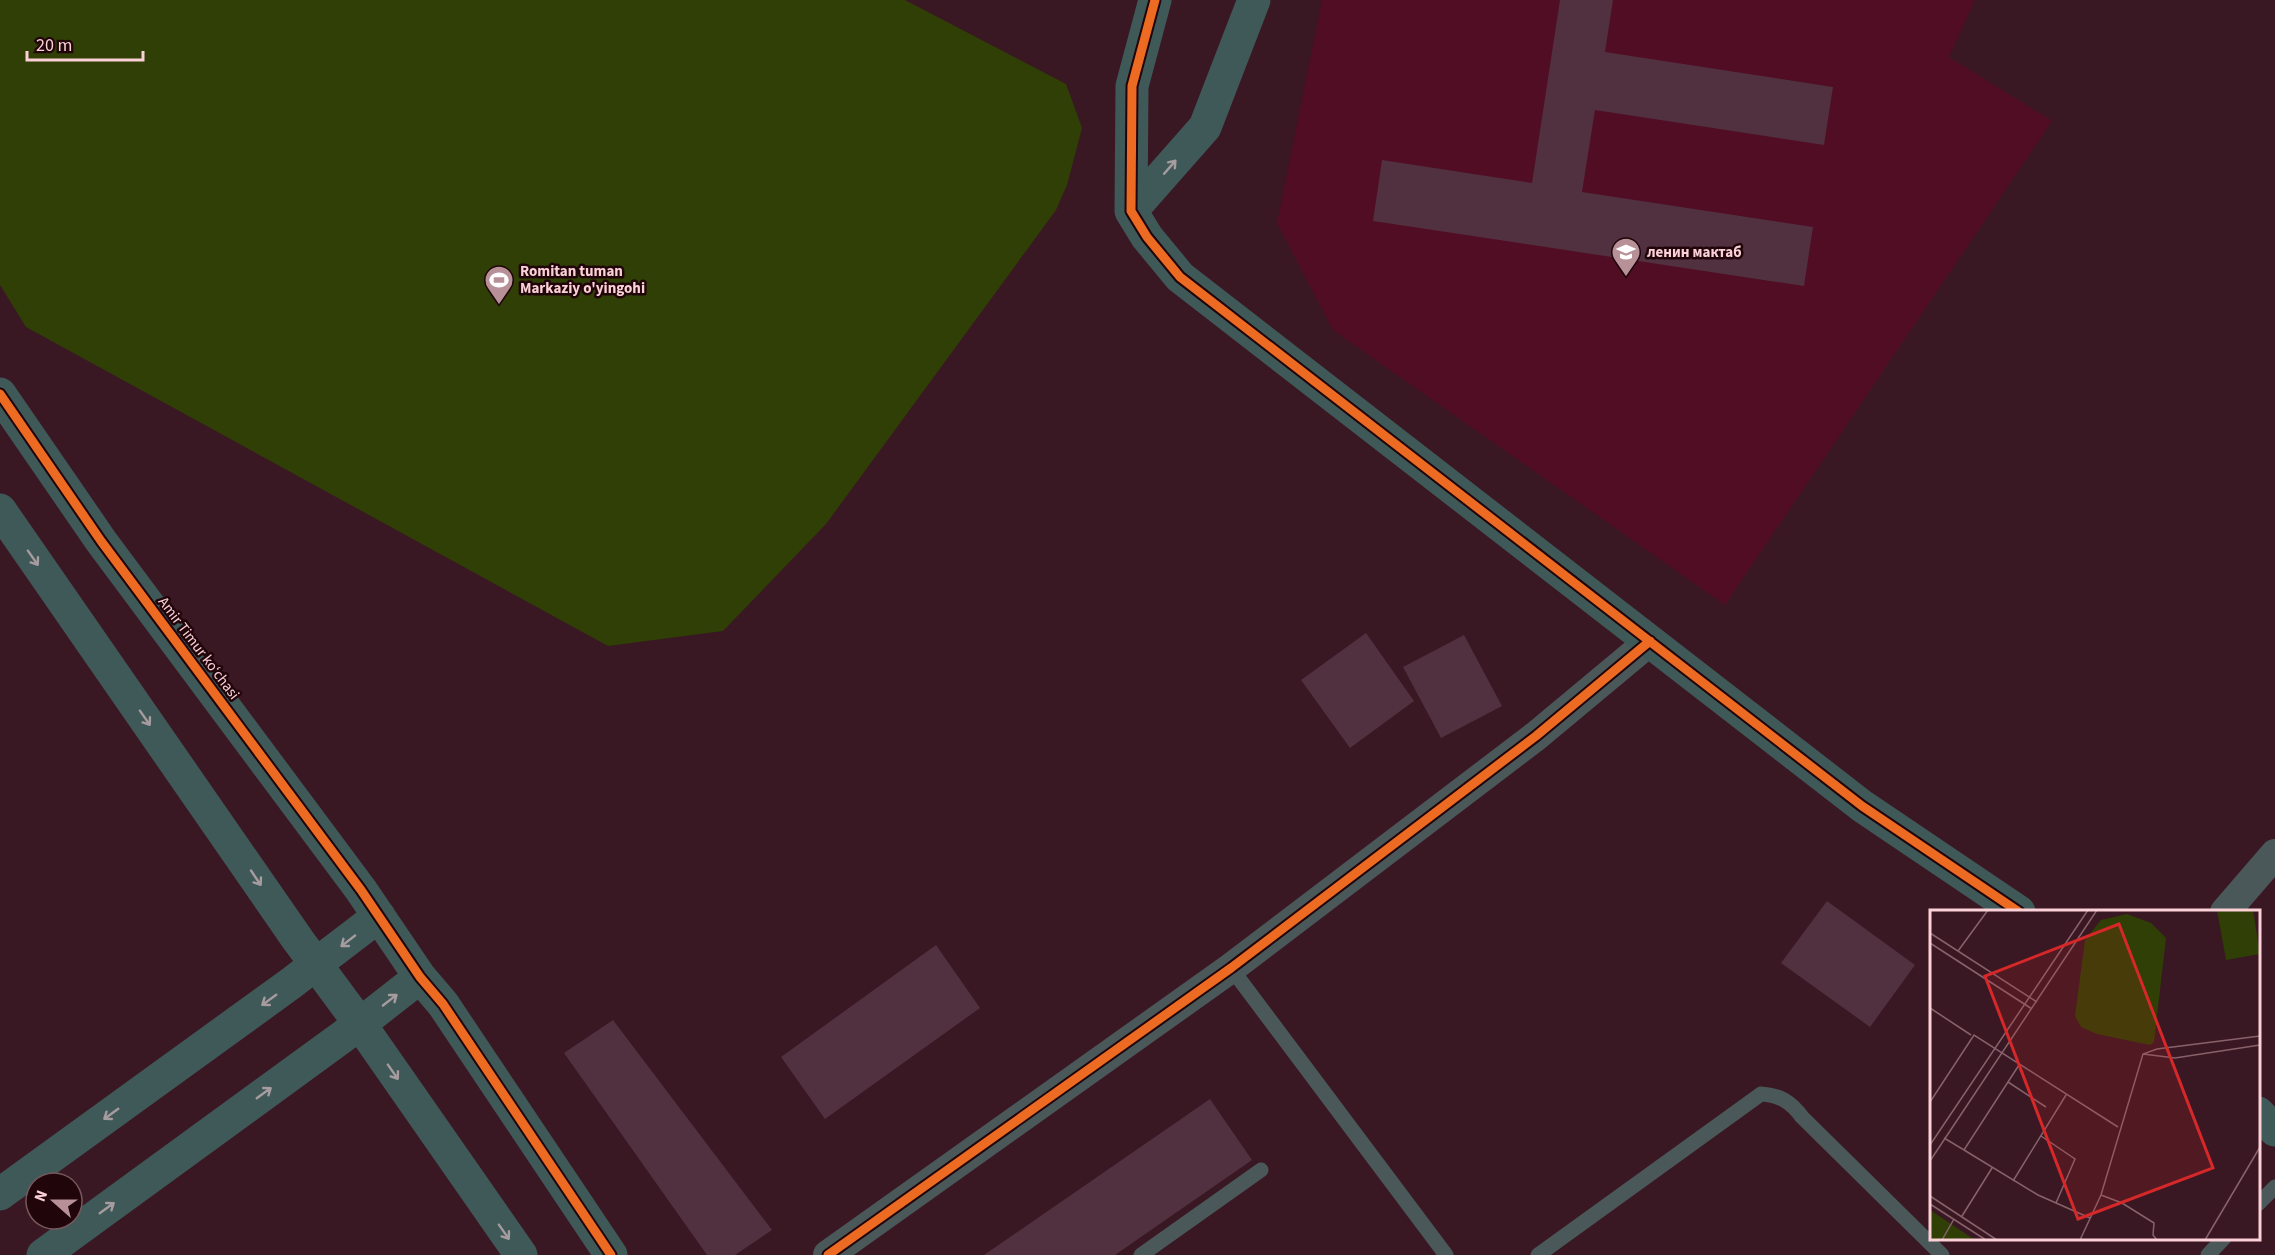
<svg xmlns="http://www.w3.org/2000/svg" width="2275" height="1255" viewBox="0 0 2275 1255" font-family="'Source Sans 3',sans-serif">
<rect width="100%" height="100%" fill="#3a1823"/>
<path fill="#510d23" d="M1322,0h653l-26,57 103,64 -327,484 -392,-275 -56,-107z"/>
<path fill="#2f3f05" d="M0,0h905l161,84 16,44 -15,57 -11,25 -230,314 -103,107 -115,15 -582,-319 -26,-42z"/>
<path fill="#51303f" d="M1560,0h53l-8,52 228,35 -9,58 -229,-35 -13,82 231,35 -9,59 -431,-65 9,-61 150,23z
M1366,633l48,68 -64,47 -49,-68z
M1464,635l38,71 -61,32 -38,-71z
M1827,901l88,64 -45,62 -89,-64z
M936,945l44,63 -155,111 -44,-62z
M613,1020l159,210 -37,25h-28l-143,-202z
M1210,1099l42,61 -137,95h-131z"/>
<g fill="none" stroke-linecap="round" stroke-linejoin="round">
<path stroke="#4b5859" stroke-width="15" d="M1231,968l215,287
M2258,1204l17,-17
M1141,1255l120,-85
M1538,1255l223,-161c19,1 30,8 41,23l140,138
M2208,1255l16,-17"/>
<path stroke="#4b5859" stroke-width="30" d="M2225,912l50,-58
M828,1255l403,-287 305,-232 114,-95"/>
<path stroke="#3f5958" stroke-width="33" d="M1155,0l-23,86 -1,125 16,26 33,40 682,529 157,106
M1131,211l74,-84 49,-127
M0,394l101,147 260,349 59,87 23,27 168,251
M0,510l298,430 62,84 161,231
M2258,1113l17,17
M0,1194l290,-210 89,-68
M43,1255l317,-231 60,-47"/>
<g stroke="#20050b" stroke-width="13">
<path id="cycleway" d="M1155,0l-23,86 -1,125 16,26 33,40 682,529 157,106
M0,394l101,147 260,349 59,87 23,27 168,251
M828,1255l403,-287 305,-232 114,-95"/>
</g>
<use href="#cycleway" stroke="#ed6a23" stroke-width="9"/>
</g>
<defs><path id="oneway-shaft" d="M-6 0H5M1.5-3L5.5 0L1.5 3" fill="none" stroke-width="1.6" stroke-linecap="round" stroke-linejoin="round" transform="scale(1.5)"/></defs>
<g stroke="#a69b9e">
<use href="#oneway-shaft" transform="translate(1170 167) rotate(-49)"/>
<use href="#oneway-shaft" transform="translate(33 558) rotate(55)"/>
<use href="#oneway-shaft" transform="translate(145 718) rotate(55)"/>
<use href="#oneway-shaft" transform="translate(256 878) rotate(56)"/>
<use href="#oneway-shaft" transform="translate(348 941) rotate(142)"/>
<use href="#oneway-shaft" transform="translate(269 1000) rotate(144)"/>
<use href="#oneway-shaft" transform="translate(390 1000) rotate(-38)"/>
<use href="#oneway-shaft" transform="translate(393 1072) rotate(55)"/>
<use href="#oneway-shaft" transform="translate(264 1093) rotate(-36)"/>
<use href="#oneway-shaft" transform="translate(111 1114) rotate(144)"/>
<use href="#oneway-shaft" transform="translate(107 1208) rotate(-36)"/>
<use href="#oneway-shaft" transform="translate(504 1232) rotate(55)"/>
</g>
<defs>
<g id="school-pin" transform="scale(1.5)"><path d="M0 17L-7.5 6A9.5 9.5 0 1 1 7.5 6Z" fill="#b79098" stroke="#20050b"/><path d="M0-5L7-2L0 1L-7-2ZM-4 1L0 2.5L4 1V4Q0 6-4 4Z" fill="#fff"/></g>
<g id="stadium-pin" transform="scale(1.5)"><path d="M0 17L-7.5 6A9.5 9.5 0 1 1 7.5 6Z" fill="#b79098" stroke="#20050b"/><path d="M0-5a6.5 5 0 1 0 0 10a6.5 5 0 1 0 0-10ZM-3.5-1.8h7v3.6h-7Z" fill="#fff"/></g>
</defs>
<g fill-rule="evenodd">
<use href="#school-pin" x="1626" y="252"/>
<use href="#stadium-pin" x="499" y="280"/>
</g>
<g text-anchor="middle" stroke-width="5" stroke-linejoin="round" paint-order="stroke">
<g font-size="15" font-weight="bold" fill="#fbd1d7" stroke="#20050b" text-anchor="start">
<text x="1647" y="257">ленин мактаб</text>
<text x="520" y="276">Romitan tuman<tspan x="520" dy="17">Markaziy o'yingohi</tspan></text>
</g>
<g font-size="15" fill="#fbd1d7" stroke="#20050b">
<text transform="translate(199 648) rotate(53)" y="5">Amir Timur ko‘chasi</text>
</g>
</g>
<g transform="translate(1930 910)">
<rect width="330" height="330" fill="#3a1823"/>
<path d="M287,0h36l7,44 -34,6zM197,4l24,9 15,15 -12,104 -4,3 -53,-11 -16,-7 -6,-11 10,-76 16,-20zM0,300l45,30h-45z" fill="#2f3f05"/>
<path fill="none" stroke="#87626b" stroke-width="1.5" d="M0,23l107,69M0,33l102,66M28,41l30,-41M0,98l41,27M213,144l32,4 85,-13M78,172l38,25M0,192l44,-67 144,92M111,226l34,23 -19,44M14,228l20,12 55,-85M0,235l158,-235M34,240l74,45 52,23M0,251l167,-251M83,271l53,-86M171,285l21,8 32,20 -1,12 4,5M0,286l67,44M0,294l56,36M32,306l30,-48M12,330l12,-21M150,330l21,-45 42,-141 14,-5 103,-13M275,330l55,-93"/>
<path fill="#d62828" fill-opacity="0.15" stroke="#d62828" stroke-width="3" d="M189,14l94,244 -135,51 -93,-243z"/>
<rect width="330" height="330" fill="none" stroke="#fbd1d7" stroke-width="3"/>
</g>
<g transform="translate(54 1201) rotate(291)"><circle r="28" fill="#20050b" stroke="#78575d" stroke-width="1.5"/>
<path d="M0-4.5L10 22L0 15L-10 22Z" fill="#b79098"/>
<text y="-9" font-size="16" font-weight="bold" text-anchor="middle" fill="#fbd1d7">N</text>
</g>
<path d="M27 51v9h116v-9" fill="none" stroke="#fbd1d7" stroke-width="3"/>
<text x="36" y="51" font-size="18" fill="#fbd1d7" stroke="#20050b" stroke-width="4.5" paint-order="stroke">20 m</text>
</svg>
